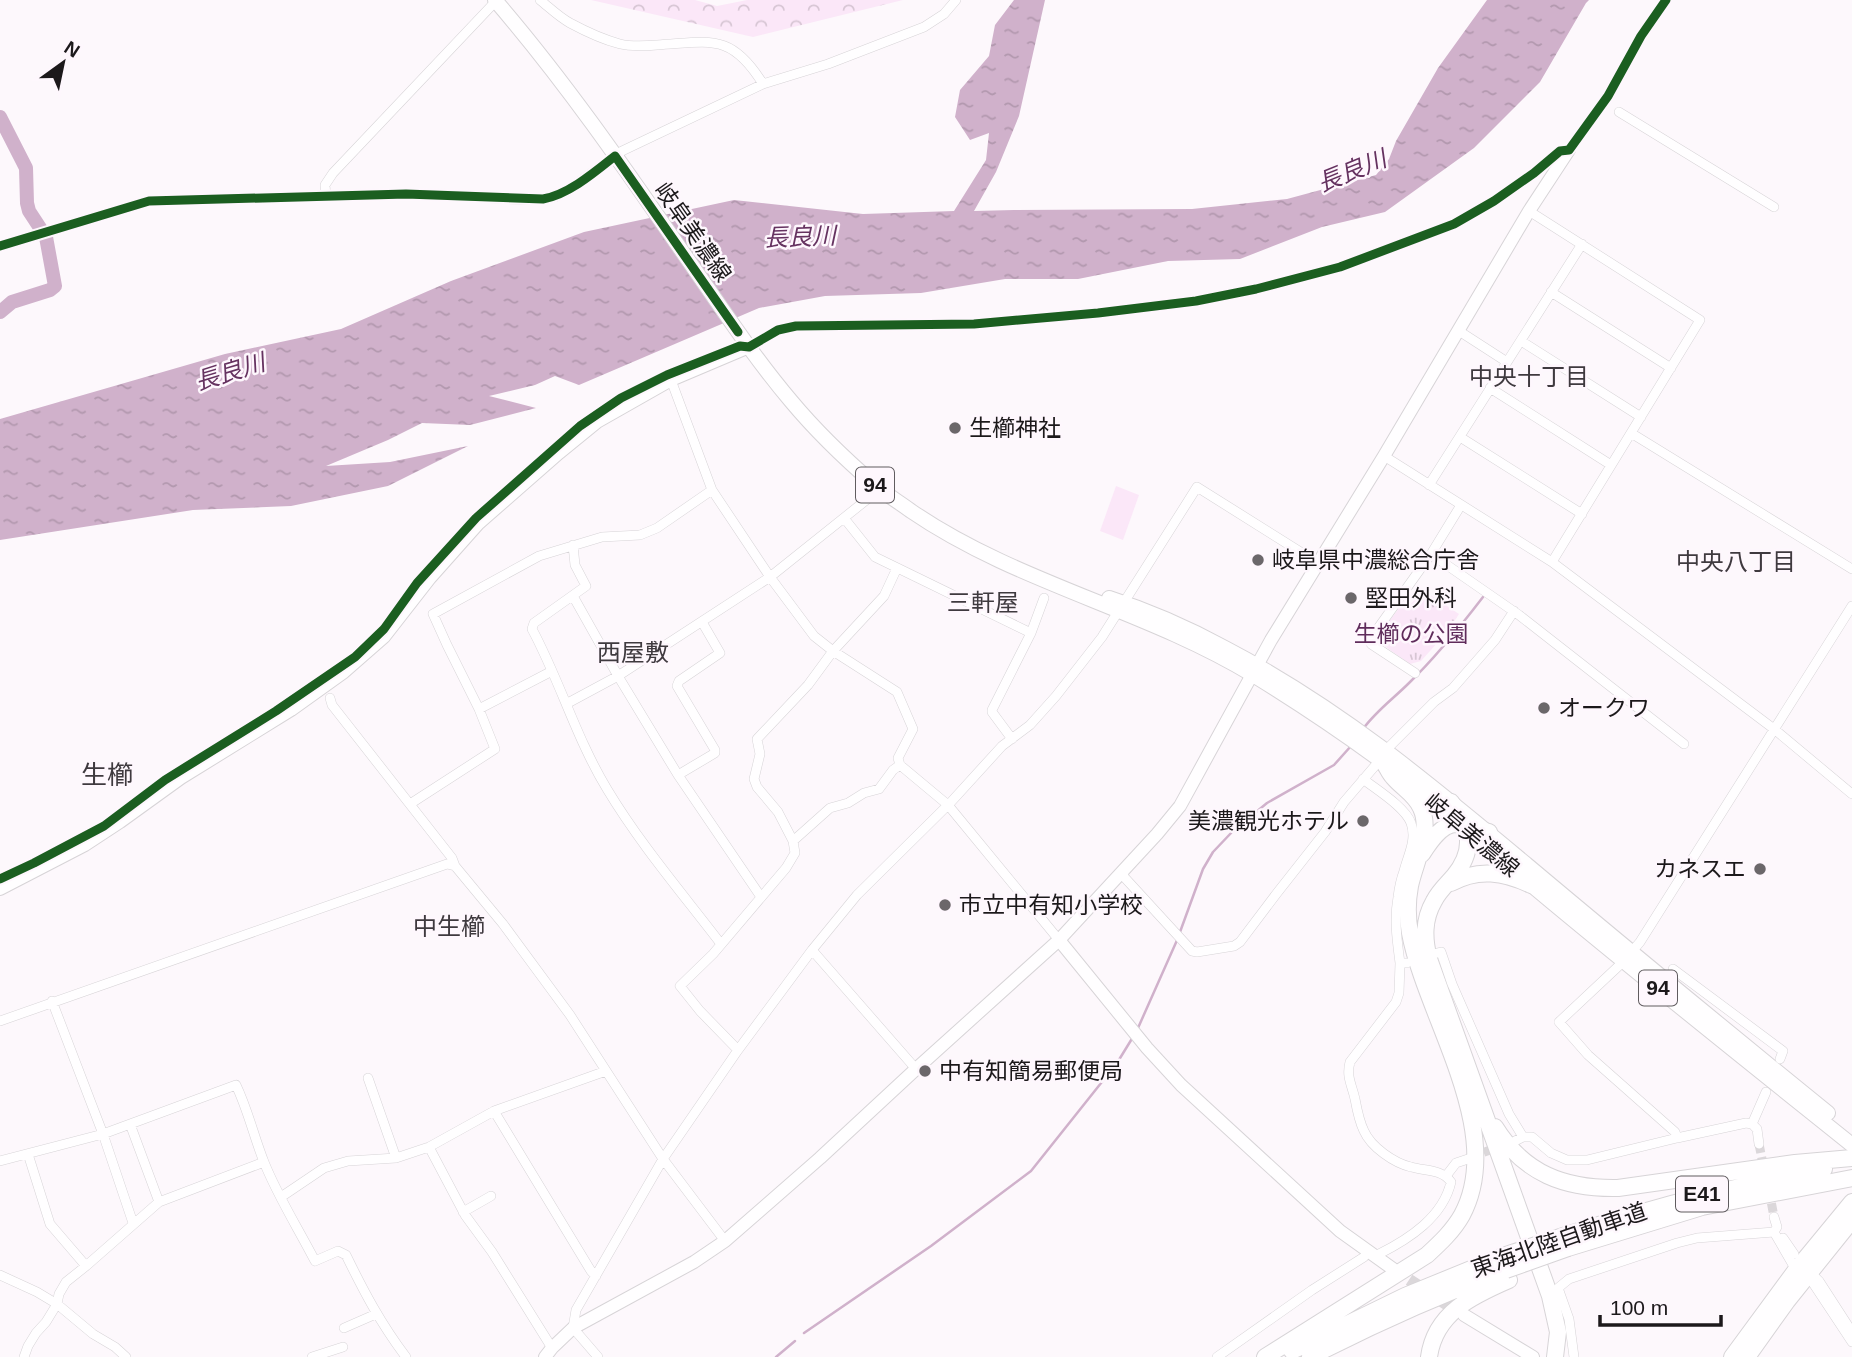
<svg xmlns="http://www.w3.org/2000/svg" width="1852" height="1357" viewBox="0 0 1852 1357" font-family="Arial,'Noto Sans JP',sans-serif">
<defs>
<pattern id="forest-crowns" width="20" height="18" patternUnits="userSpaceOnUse" patternTransform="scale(1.75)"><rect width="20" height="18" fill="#fbe7f8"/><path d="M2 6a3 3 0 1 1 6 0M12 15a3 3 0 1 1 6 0" fill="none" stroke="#d7c6d4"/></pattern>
<pattern id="park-tufts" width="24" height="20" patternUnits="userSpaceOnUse" patternTransform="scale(1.75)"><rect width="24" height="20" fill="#fbe7f8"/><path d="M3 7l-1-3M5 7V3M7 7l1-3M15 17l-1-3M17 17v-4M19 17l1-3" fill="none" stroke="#d7c6d4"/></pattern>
<pattern id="water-ripples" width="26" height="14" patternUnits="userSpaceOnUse" patternTransform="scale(1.75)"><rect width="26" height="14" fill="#d0b1cb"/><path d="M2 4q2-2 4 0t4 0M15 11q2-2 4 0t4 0" fill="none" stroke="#b298ae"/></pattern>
</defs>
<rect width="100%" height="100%" fill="#fdf8fc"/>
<path fill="#fbe7f8" d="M1116,486l23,9 -16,45 -23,-9z"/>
<path fill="url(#forest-crowns)" d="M591,0h104l22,6 30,-6h156l-150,37z"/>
<path fill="url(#park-tufts)" d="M1423,590l36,24 -11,17 -27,30 -11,3 -30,-21 -2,-7 28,-37 6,4z"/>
<path fill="url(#water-ripples)" d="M1014,0h31l-26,116 -23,56 -22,39 40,-1 178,-1 95,-10 89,-24 13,-16 7,-18 42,-73 49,-68h102l-3,3 -46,79 -66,66 -89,64 -63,15 -82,32 -72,2 -90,18h-73l-84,14 -96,3 -66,12 -180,77 -24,-9 -20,9 -46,11 47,12 -66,17 -48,-2 -34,17 -62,26 64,-4 78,-16 -80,40 -97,20 -98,4 -193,30v-121l225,-65 116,-25 110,-48 133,-49 150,-32 129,14 91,-3 32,-51 3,-27 -19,7 -15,-23 5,-27 29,-34 6,-31z"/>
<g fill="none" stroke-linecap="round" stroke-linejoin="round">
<path stroke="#d0b1cb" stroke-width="2.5" d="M1363,729c13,-18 30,-30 46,-46 27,-26 51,-56 74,-86
M1180,932l23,-63 10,-17 19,-20 35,-29 67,-38 17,-19
M1138,1028l40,-90
M804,1333l127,-87 100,-75 86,-108 16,-26
M776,1357l19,-16"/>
<path stroke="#d0b1cb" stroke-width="14" d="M0,117l26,51 1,35 2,8 17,26 9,49 -5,4 -38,12 -12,10"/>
<path stroke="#dbd7da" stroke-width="9" stroke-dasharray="9 4.5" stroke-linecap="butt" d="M1759,1144l5,25
M1471,1157l30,-11
M1769,1190l5,27"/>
<path stroke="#dbd7da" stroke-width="12" stroke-dasharray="12 6" stroke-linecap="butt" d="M1394,1270l66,43"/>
<g stroke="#d7d4d7" stroke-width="10">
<path id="street" d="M540,0c10,8 19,17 30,23 13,7 35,17 50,21 12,3 25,2 37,1 53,-3 74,-13 106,39
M1619,112l155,95
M326,196l-1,-11 8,-12 163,-172
M1529,211l171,109 -148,242
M0,246l149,-45 257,-7 124,6 25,-3 11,-6 56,-40 141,-67 65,-20 96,-37 20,-13 12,-14
M1551,292l120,76
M1459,331l48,31
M1521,341l120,76
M749,347l29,-17 18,-4 178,-2 124,-11 98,-12 60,-12 84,-22 114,-43 40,-23 40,-28 26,-22 9,-1 39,-54 33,-60 25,-36
M667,376l4,4 41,110 58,87 44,59 19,15 64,41 16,37 -15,29 2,7 48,40 111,135
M1490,388l121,77
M1631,433l221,136
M1460,437l122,77
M1384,456l168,106 222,167 78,65
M1429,485l153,-241
M844,518l31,39 156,76
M573,545l2,20 11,21 -52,37 -2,6c28,52 44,109 75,160 33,55 75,104 114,155
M1431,554l88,61 165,129
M573,596l45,80 60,99 83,122
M1415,673l-44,-29v-6l60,-84 30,-49
M330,698l2,7 120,153 3,8 48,58 67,91 93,144 62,82
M566,704l52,-28 152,-99 110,-88
M479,709l73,-38
M1012,739l-20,-27v-2l39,-77 13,-35
M1386,750l48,-48 19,-14 42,-48 19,-29
M678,775l37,-22v-3l-38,-64 2,-5 41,-28 -18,-31
M1363,779c14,11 42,28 48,44 6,17 -3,32 -7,48 -3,8 -5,18 -6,26 -4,23 -1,43 2,66h7
M410,804l85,-55 -16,-40 -32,-64 -14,-31 106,-58 63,-19 38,-2 17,-7 55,-38
M793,841l37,-33 18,-5 16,-10 15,-4 14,-19 7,-5
M1122,873l3,5 67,73 5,1 37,-6 6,-4 37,-49 48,-61 19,-30 36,-42
M812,950l104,119
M1437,953l4,-1 11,32 57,130 14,23
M1673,969l110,82 -3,8
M52,1001l51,133 30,89
M0,1021l447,-157 8,2
M738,1050l-38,-39 -20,-25 33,-32 73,-86 9,-15 -2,-12 -15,-29 -21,-25 -3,-8 6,-25 -3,-15 51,-54 25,-34 51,-55 13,-28
M368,1078l28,80
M494,1111l97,160 5,5
M130,1124l29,78
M1677,1138l-2,-6 -87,-77 -29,-33 65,-61 16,-19 212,-336
M1515,1141l8,-4h9l19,16 16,7h20l90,-22 69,-15 6,1
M1759,1144l-2,-15 -5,-5 14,-32
M429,1147l36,68 27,37 60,96
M28,1154l22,70 36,42
M0,1161l103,-27 133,-49c12,25 18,52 28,77 14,35 34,66 51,99l23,-10 8,4c18,37 35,69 60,102
M1446,1176l10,-13 15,-5
M281,1197l43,-29 24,-7 48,-3 33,-11 65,-36 112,-40
M463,1212l28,-16
M1774,1232l3,-5 -3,-10
M1783,1238l11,16
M1376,1258l3,-4c30,-15 64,-37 72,-72 -9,-13 -26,-11 -40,-15 -17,-4 -40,-20 -47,-36 -5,-10 -7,-21 -9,-32 -3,-14 -9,-22 -5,-37l46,-60 3,-9 1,-30
M1811,1273l8,8 33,51
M0,1275l37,17 20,12 36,30 22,13 11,10
M1811,1280l41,62
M344,1328l32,-14
M24,1357l4,-11 8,-13 10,-11 11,-18 2,-10 7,-12 20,-16 73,-64 105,-40
M312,1357l31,-10
M598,1357l-25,-29 3,-18 87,-151 75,-109 74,-100 45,-55 94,-93 51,-56 28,-21 26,-29 46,-59 95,-150 121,76
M1217,1357l95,-67 52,-33 3,-5
M1574,1357l-5,-38 -11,-31 11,-9 108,-36 20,-5 77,-6 22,38"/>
</g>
<g stroke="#d7d4d7" stroke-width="14">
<path id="secondary" d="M0,889l85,-44 35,-23 61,-44 110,-68 53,-38 40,-35 46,-59 48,-54 81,-71 38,-31 74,-42 78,-33
M1059,940l88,108 34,37 159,146 53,38
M1464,1315l69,42
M545,1357l7,-9 21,-20 121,-66 31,-21 95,-83 96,-89 143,-129 98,-106 23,-28 91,-166 113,-184 145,-245 40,-61"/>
</g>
<g stroke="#d7d4d7" stroke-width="16">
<path id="primary" d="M495,0c69,80 129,167 189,254 35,50 68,101 107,147 25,30 53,57 83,83 11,10 25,18 37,27 105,72 233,98 342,164 75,46 147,97 214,153 23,20 45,41 68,60 104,87 211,172 317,257
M1109,598c41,13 79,30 116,50 113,59 204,135 301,216 100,84 201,167 302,249"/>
</g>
<g stroke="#d7d4d7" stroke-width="18">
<path id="highway" d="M1451,802c19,26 25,47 3,74 -7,8 -15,15 -20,25 -11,19 -10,38 -5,58l121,337 8,36 -3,25
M1422,854c7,-11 19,-30 34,-30 9,1 2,2 11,4 8,2 13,1 22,4
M1451,883c27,-15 53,-11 80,2
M1495,1127c29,47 70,62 123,61l177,-25 57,-5
M1566,1235c87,-28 169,-49 258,-66
M1568,1248l134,-41 150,-29
M1292,1351l113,-55 98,-40
M1265,1357l162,-102c13,-12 26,-24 35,-40 45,-84 -36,-197 -52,-282 -3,-16 -3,-31 0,-47 5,-24 22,-55 11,-78 -6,-14 -19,-20 -28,-31 -4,-4 -6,-10 -9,-14
M1310,1357c64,-33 129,-62 196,-87
M1429,1357c6,-44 43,-61 80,-77
M1732,1357l64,-87 56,-68
M1747,1357l40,-56 65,-81"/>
</g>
<use href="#street" stroke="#fffeff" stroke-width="9"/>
<use href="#secondary" stroke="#fffeff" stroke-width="12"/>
<use href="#primary" stroke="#fffeff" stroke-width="14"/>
<use href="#highway" stroke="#fffeff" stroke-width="16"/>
<g stroke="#d7d4d7" stroke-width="18" stroke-linecap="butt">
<path id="highway-bridge" d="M1503,1256l63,-21
M1506,1270l62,-22"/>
</g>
<use href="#highway-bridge" stroke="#fffeff" stroke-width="16"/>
<g stroke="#fef7fd" stroke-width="13">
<path id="cycleway" d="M0,246l149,-45 257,-7 137,5c25,-4 52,-27 72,-43l123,176
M0,879l34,-16 70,-37 61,-46 111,-69 79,-54 29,-28 33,-46 59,-65 104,-92 41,-28 46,-23 73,-29 9,1 29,-17 18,-4 178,-2 124,-11 98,-12 60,-12 84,-22 114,-43 40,-23 40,-28 26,-22 9,-1 39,-54 33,-60 25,-36"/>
</g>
<use href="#cycleway" stroke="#1b5e20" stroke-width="9"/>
</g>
<g fill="#6b676a" stroke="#fef7fd" stroke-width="2.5">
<circle cx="955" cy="428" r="7"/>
<circle cx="1258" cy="560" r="7"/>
<circle cx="1351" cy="598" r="7"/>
<circle cx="1544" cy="708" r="7"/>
<circle cx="1363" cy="821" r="7"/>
<circle cx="1760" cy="869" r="7"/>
<circle cx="945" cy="905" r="7"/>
<circle cx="925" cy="1071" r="7"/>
</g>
<g text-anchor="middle" stroke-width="5" stroke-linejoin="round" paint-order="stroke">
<g fill="#fef7fd" stroke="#605c5f" stroke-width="2">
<rect x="856" y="467.5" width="38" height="35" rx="5"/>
<rect x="1639" y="970.5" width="38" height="35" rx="5"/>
<rect x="1676" y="1176.5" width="52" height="35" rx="5"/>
</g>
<g font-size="21" font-weight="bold" fill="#1c191b">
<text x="875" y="492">94</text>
<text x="1658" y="995">94</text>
<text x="1702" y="1201">E41</text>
</g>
<g font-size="23" fill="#1c191b" stroke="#fef7fd">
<text transform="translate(693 232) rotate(55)" y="8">岐阜美濃線</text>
<text transform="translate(1472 835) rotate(40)" y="8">岐阜美濃線</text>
<text transform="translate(1559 1240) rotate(-19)" y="8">東海北陸自動車道</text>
</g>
<g font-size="23" fill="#1c191b" stroke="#fef7fd" text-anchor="start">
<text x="969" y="436">生櫛神社</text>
<text x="1272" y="568">岐阜県中濃総合庁舎</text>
<text x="1365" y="606">堅田外科</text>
<text x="1558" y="716">オークワ</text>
<text x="1349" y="829" text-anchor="end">美濃観光ホテル</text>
<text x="1746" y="877" text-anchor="end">カネスエ</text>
<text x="959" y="913">市立中有知小学校</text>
<text x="939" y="1079">中有知簡易郵便局</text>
</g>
<g font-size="23" fill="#5f2c5b" stroke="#fef7fd">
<text x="1411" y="642">生櫛の公園</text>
</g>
<g font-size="24" font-style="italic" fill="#653260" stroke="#fef7fd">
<text transform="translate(1352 171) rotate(-22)" y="8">長良川</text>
<text transform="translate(800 237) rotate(-2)" y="8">長良川</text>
<text transform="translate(230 372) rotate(-17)" y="8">長良川</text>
</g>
<g font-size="24" fill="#3f3a3f" stroke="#fef7fd">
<text x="1529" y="385">中央十丁目</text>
<text x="1736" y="570">中央八丁目</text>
<text x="983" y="611">三軒屋</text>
<text x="633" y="661">西屋敷</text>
<text x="449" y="935">中生櫛</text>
</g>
<g font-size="26" fill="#3f3a3f" stroke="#fef7fd">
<text x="107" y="784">生櫛</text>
</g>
</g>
<g transform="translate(63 63) rotate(33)" stroke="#fef7fd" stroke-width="5" paint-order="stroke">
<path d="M0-5L12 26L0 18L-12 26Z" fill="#1c191b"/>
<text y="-10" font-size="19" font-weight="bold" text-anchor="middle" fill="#1c191b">N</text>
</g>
<path d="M1600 1315v10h121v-10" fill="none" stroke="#1c191b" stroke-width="3.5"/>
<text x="1610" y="1315" font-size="21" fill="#1c191b" stroke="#fef7fd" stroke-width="5" paint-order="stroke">100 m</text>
</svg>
